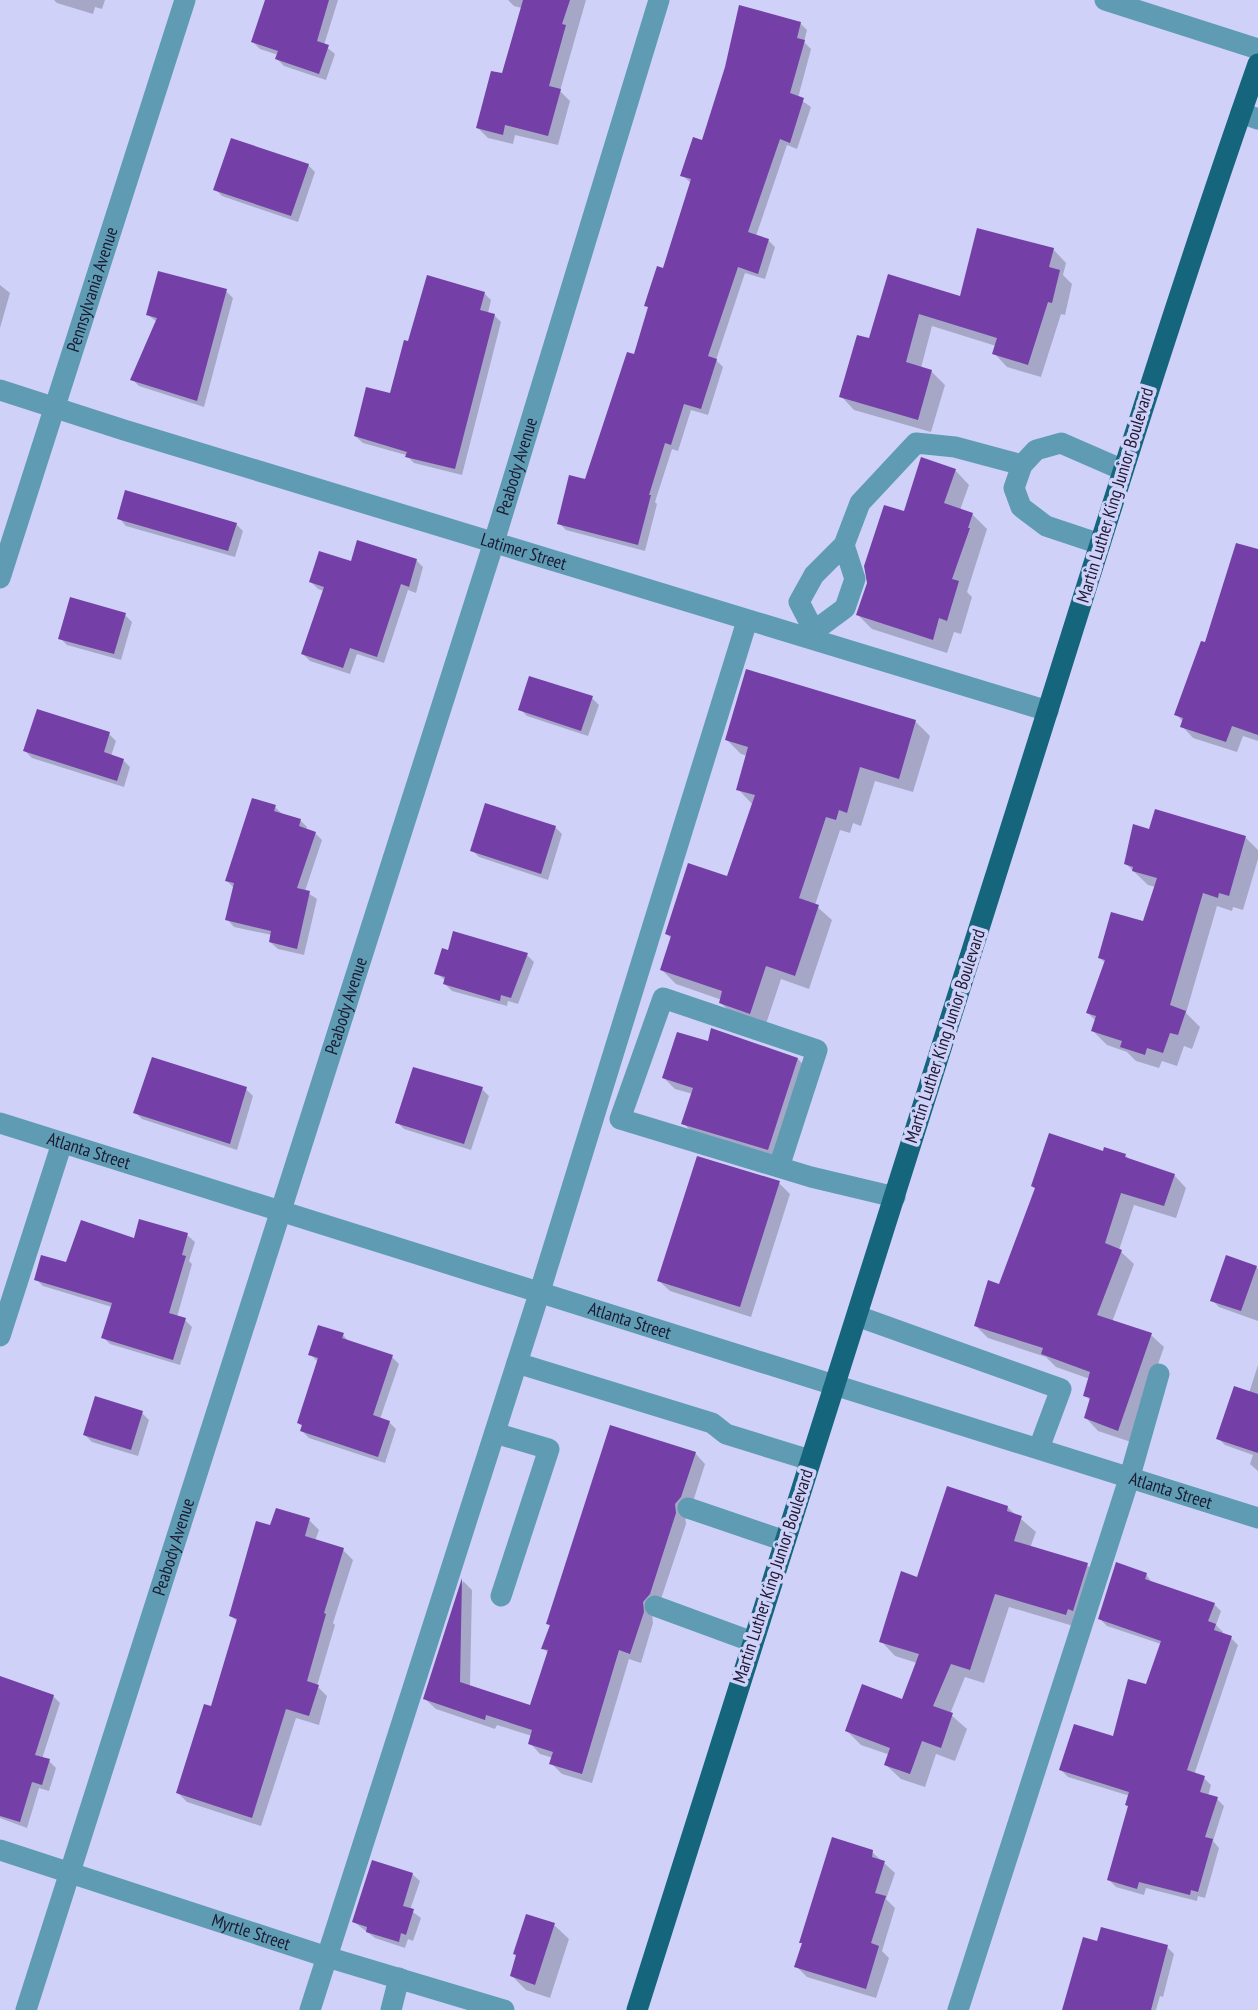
<svg xmlns="http://www.w3.org/2000/svg" width="1258" height="2010" viewBox="0 0 1258 2010" font-family="'PT Sans Narrow',sans-serif">
<rect width="100%" height="100%" fill="#d0d1f9"/>
<path fill="#0003" d="M54,0h51l-3,9 -7,-2 -2,7 -36,-11z
M267,0h71l-14,45 11,9 -9,26 -42,-14 -7,-7 1,-4 -18,-6 -7,-7z
M508,0h78l-26,91 10,10 -12,44 -43,-10 -2,9 -25,-6 -10,-10 25,-52 19,-68 -8,-2z
M800,23l7,7 -3,12 7,7 -13,49 13,9 -14,42 -10,-4 -31,91 12,4 7,7 -10,32 -20,-6 -29,87 7,7 -15,48 -17,-5 -13,41 -6,-2 -17,53 2,2 -12,47 -79,-21 -7,-7 27,-42 49,-125 14,-48 -3,-3 18,-35 27,-87 -9,-8 21,-33z
M308,165l7,7 -17,50 -76,-26 -7,-7z
M1053,249l13,14 -3,12 9,9 -7,31 -4,-1 -20,63 -34,-10 -13,-14 2,-7 -64,-20 -11,42 10,3 14,14 -14,47 -77,-22 -13,-14 29,-56 19,-64 72,22z
M0,285l10,8 -10,35z
M226,291l7,7 -29,109 -65,-21 -7,-7 25,-57 -9,-7z
M484,293l7,7 -3,13 6,2 7,7 -39,153 -48,-12 -8,-8 -43,-12 -8,-7z
M955,470l14,15 -9,25 12,4 15,15 -20,63 5,5 -11,37 -7,-2 -7,21 -75,-24 -14,-14 47,-102z
M119,518l117,6 7,7 -8,26 -109,-31z
M1258,551v190l-15,-5 -6,16 -44,-14 -11,-12 1,-4 -7,-8 30,-70z
M416,560l7,7 -7,26 -8,-3 -24,73 -27,-9 -7,20 -40,-13 -7,-7 21,-63 -6,-2 -7,-7 41,-19z
M125,615l7,7 -11,38 -54,-15 -7,-7z
M592,698l7,7 -11,31 -61,-20 -7,-7z
M915,721l15,15 -17,56 -38,-11 -14,45 -8,-3 -3,10 -10,-3 -25,75 17,15 -23,69 -28,-10 -16,48 -30,-10 -14,-14 1,-3 -46,-16 -14,-14 10,-31 -5,-5 61,-56 24,-74 -14,-15 10,-33 -7,-2 -14,-14z
M109,734l7,7 -5,15 12,4 7,7 -6,20 -92,-29 -7,-7z
M275,807l8,8 17,5 7,7 -1,3 9,3 7,7 -17,51 12,8 -13,56 -26,-6 -8,-7 2,-7 -38,-8 -7,-8 7,-31 -7,-7z
M555,827l7,7 -14,46 -69,-23 -7,-7z
M1150,831l96,7 12,12v9l-15,51 -10,-3 -1,4 -15,-5 -31,107 14,14 -8,22 -8,-3 -7,20 -15,-5 -3,7 -23,-7 -9,-9 -20,-7 -14,-14 3,-10 -8,-8 18,-49 -6,-6 44,-35 12,-36 -8,-2 -22,-21z
M527,955l7,7 -16,42 -10,-3 -1,5 -55,-15 -7,-7 1,-3 -10,-8z
M709,1043l89,16 10,11 -29,90 -85,-26 -11,-11 10,-29 -18,-5 -11,-11z
M246,1089l7,7 -16,54 -95,-31 -7,-7z
M482,1089l7,7 -18,54 -67,-21 -7,-7z
M1104,1153l21,2 6,6 43,14 12,13 -10,30 -42,-13 -15,45 15,14 -22,58 39,13 13,12 -33,95 -33,-11 -12,-13 5,-17 -6,-6 5,-16 -34,-12 -10,-10 -58,-19 -12,-12 24,-40z
M779,1183l11,11 -39,123 -81,-26 -11,-10z
M187,1235l8,7 -6,19 3,3 -15,53 8,3 7,7 -12,38 -70,-21 -7,-7 9,-30 -69,-21 -7,-7 31,-15z
M1256,1267l2,2v52l-39,-14 -7,-7z
M343,1335l7,8 42,14 7,7 -19,55 9,3 7,7 -11,34 -76,-25 -7,-7 1,-4 -4,-4 19,-61 -8,-8z
M1258,1365v106l-8,-7 3,-9 -28,-10 -7,-7 31,-45z
M142,1413l7,7 -11,36 -46,-14 -7,-7z
M695,1453l10,11 -14,44 -6,7 1,9 -27,81 -7,8 1,10 -12,40 -12,-4 -37,124 -30,-9 -11,-11 2,-5 -13,-4 -10,-11 2,-7 -35,-11 -2,4 -59,-20 -11,-10 38,-118 9,9 -2,97 62,21 17,-54 -6,-6 8,-21 -3,-3z
M1007,1507l29,25 -6,16 57,17 15,14 -22,49 -71,-21 -25,76 -19,-6 -15,37 17,15 -12,32 -19,-7 -11,33 -24,-8 -15,-14 4,-10 -29,-10 -14,-14 56,-30 14,-38 -22,-7 -14,-15 37,-62z
M309,1520l10,10 -4,11 28,9 10,10 -20,63 2,2 -18,61 10,10 -8,29 -23,-7 -35,108 -74,-24 -9,-9 34,-85 26,-86 -7,-6 40,-89z
M1146,1574l6,9 62,21 7,7 -5,14 7,7 -1,3 9,3 7,7 -44,130 10,3 7,7 -3,11 9,3 7,7 -11,35 6,7 -14,50 -7,-2 -1,5 -51,-13 -2,7 -28,-8 -7,-7 20,-73 -2,-2 3,-9 -62,-19 -7,-7 53,-32 33,-51 14,-43 -54,-18 -7,-7z
M0,1678l53,18 7,7 -18,56 7,2 7,7 -7,23 -10,-3 -12,40 -27,-10z
M872,1852l23,21 -9,26 9,9 -13,43 7,7 -13,40 -69,-21 -11,-11 7,-22 -2,-2z
M412,1874l8,7 -10,29 11,8 -8,23 -5,-2 -3,9 -30,-10 -21,-16z
M554,1925l15,14 -19,59 -24,-8 -14,-14 6,-19 -3,-3z
M1099,1943l68,4 7,7 -11,43 -3,-1 -4,14h-93z"/>
<path fill="#7440a7" d="M265,0h64l-12,41 12,4 -10,29 -44,-15 3,-8 -27,-9z
M523,0h47l-8,24 4,1 -17,61 12,3 -13,47 -43,-11 -2,10 -27,-7 15,-57 11,2z
M739,5l62,17 -4,16 8,2 -15,53 14,5 -14,45 -10,-4 -32,93 21,7 -11,35 -20,-7 -30,89 9,3 -16,50 -17,-5 -13,41 -6,-2 -16,52h2l-13,50 -81,-21 12,-49 16,4 42,-127 7,2 14,-47 -4,-1 13,-40 6,2 28,-89 -11,-3 13,-39 9,3 23,-73z
M231,138l78,26 -18,52 -78,-26z
M977,228l77,20 -5,19 11,3 -8,33 -4,-1 -20,63 -36,-11 5,-16 -78,-24 -13,48 26,8 -14,50 -79,-23 18,-62 12,3 19,-64 72,22z
M158,271l69,18 -30,112 -67,-21 27,-62 -11,-3z
M427,275l58,17 -5,18 15,4 -40,155 -50,-12 2,-5 -53,-16 12,-49 24,6 14,-53 4,1z
M921,457l35,12 -12,34 29,10 -5,15h2l-18,51 7,2 -12,40 -8,-3 -6,22 -77,-25 11,-32 -3,-17 20,-61 20,6z
M125,490l112,33 -9,28 -111,-32z
M357,540l60,19 -8,28 -8,-3 -24,73 -27,-9 -7,20 -42,-14 23,-67 -15,-5 10,-31 32,10z
M1236,543l22,6v186l-26,-9 -6,16 -46,-15 3,-9 -9,-3 27,-74 4,1z
M70,597l56,16 -12,41 -56,-15z
M746,669l170,51 -17,59 -39,-12 -13,46 -8,-3 -3,10 -10,-3 -27,81 20,7 -24,71 -29,-10 -16,48 -31,-11 3,-12 -62,-21 11,-34 -6,-2 23,-71 39,13 28,-81 -19,-5 12,-43 -23,-7z
M529,676l64,20 -12,35 -63,-21z
M37,709l73,23 -6,20 20,7 -7,22 -94,-30z
M252,798l24,7 -2,6 27,8 -2,7 17,6 -19,56 13,3 -13,58 -28,-7 2,-11 -46,-11 9,-37 -9,-2z
M485,803l71,23 -15,48 -71,-23z
M1155,809l91,27 -17,60 -10,-3 -1,5 -15,-5 -33,112 16,6 -8,24 -8,-2 -7,20 -16,-5 -2,7 -25,-8 2,-6 -31,-10 5,-15 -10,-3 19,-53 -7,-2 13,-46 32,9 14,-43 -25,-7 1,-4 -9,-3 9,-40 16,5z
M453,931l75,22 -17,45 -10,-3 -1,6 -57,-17 2,-7 -11,-3 8,-26 6,2z
M711,1028l87,30 -30,92 -87,-26 12,-36 -31,-10 15,-46 31,9z
M152,1057l95,30 -17,57 -97,-31z
M413,1067l70,20 -19,57 -69,-21z
M1049,1133l54,18 1,-4 22,7 -1,3 50,17 -11,32 -43,-13 -16,50 17,7 -25,65 55,18 -34,98 -34,-13 6,-20 -7,-2 7,-24 -49,-18 2,-6 -69,-22 14,-46 11,4 36,-96 -4,-2z
M697,1156l83,25 -40,126 -83,-26z
M139,1219l49,14 -6,22 4,1 -17,57 17,5 -13,42 -72,-22 11,-35 -78,-23 7,-25 25,7 15,-42 53,18z
M1226,1255l31,11 -16,45 -31,-10z
M318,1325l26,8 -2,5 51,17 -20,60 17,6 -12,36 -78,-26 2,-6 -5,-2 21,-65 -10,-3z
M1234,1386l24,8v59l-42,-14z
M95,1396l48,15 -12,39 -48,-15z
M610,1425l86,27 -15,45 -6,7 1,9 -26,81 -7,8 1,10 -14,42 -11,-4 -37,124 -33,-10 4,-12 -25,-8 4,-14 -46,-15 -1,5 -62,-21 39,-121 -2,104 70,23 18,-55 -7,-1 9,-24 -4,-1z
M947,1486l61,20 -1,5 15,5 -8,25 74,22 -15,48 -5,-2 -2,6 -71,-21 -25,76 -19,-6 -18,42 20,7 -12,35 -19,-7 -12,33 -26,-9 6,-17 -45,-17 17,-47 40,15 17,-45 -40,-12 22,-71 16,6z
M276,1508l34,10 -5,18 39,12 -20,65 2,1 -19,67 12,4 -10,31 -23,-7 -34,109 -76,-25 28,-89 7,2 26,-87 -8,-3 27,-95 14,4z
M1116,1562l31,11 -2,6 70,24 -7,18 8,3 -2,6 18,6 -45,134 18,6 -5,16 18,5 -13,40 8,2 -15,53 -7,-2 -1,5 -51,-13 -2,7 -30,-9 21,-74 -3,-1 4,-13 -70,-22 15,-46 39,12 15,-57 18,5 15,-43 -63,-22z
M0,1676l54,19 -19,60 15,4 -8,26 -10,-3 -12,40 -20,-6z
M832,1837l41,13 -1,7 13,4 -10,32 11,3 -15,47 8,3 -13,43 -72,-22 8,-24h-3z
M372,1860l41,13 -10,33 11,3 -8,26 -5,-2 -2,9 -33,-10 1,-5 -15,-5z
M526,1914l29,9 -20,62 -25,-9 6,-21 -3,-1z
M1101,1927l67,18 -17,65h-89l21,-73 14,4z"/>
<g fill="none" stroke-linecap="round" stroke-linejoin="round">
<g stroke="#5f9cb4" stroke-width="21">
<path d="M1105,0l153,49"/>
<path d="M1241,113l17,6"/>
<path id="s1" d="M0,390l124,40 924,281"/>
<path d="M1100,544l-54,-18 -25,-19 -7,-19 8,-23 14,-15 25,-7 62,27"/>
<path d="M844,545l11,34 -10,29 -31,23 -15,-29 15,-27 30,-30 16,-42 56,-60 39,4 67,18"/>
<path id="s2" d="M0,578l185,-578"/>
<path id="s3" d="M0,1123l1258,395"/>
<path d="M779,1167l38,-117 -154,-52 -43,121 191,58 84,20"/>
<path d="M857,1316l204,73 -22,59"/>
<path d="M0,1336l62,-193"/>
<path d="M517,1363l195,60 14,11 84,26"/>
<path d="M495,1433l54,16 -48,147"/>
<path d="M688,1508l97,33"/>
<path d="M655,1606l98,36"/>
<path id="s4" d="M0,1850l327,107 177,53"/>
<path id="s5" d="M26,2010l468,-1468 165,-542"/>
<path d="M310,2010l230,-719 207,-670"/>
<path d="M391,2010l8,-32"/>
<path d="M958,2010l172,-534 29,-102"/>
</g>
<path stroke="#15657d" stroke-width="21" d="M637,2010c118,-375 238,-750 356,-1126 87,-274 170,-549 265,-820"/>
</g>
<g text-anchor="middle" stroke-width="7" stroke-linejoin="round" paint-order="stroke">
<g font-size="18" fill="#1c1a33" stroke="#d0d1f9">
<text dy="6" stroke="none"><textPath href="#s2" startOffset="303">Pennsylvania Avenue</textPath></text>
<text dy="6" stroke="none"><textPath href="#s5" startOffset="1620">Peabody Avenue</textPath></text>
<text transform="translate(1115 495) rotate(-73)" y="6">Martin Luther King Junior Boulevard</text>
<text dy="6" stroke="none"><textPath href="#s1" startOffset="548">Latimer Street</textPath></text>
<text dy="6" stroke="none"><textPath href="#s5" startOffset="1054">Peabody Avenue</textPath></text>
<text transform="translate(945 1036) rotate(-72)" y="6">Martin Luther King Junior Boulevard</text>
<text dy="6" stroke="none"><textPath href="#s3" startOffset="93">Atlanta Street</textPath></text>
<text dy="6" stroke="none"><textPath href="#s3" startOffset="660">Atlanta Street</textPath></text>
<text dy="6" stroke="none"><textPath href="#s3" startOffset="1227">Atlanta Street</textPath></text>
<text dy="6" stroke="none"><textPath href="#s5" startOffset="486">Peabody Avenue</textPath></text>
<text transform="translate(773 1576) rotate(-72)" y="6">Martin Luther King Junior Boulevard</text>
<text dy="6" stroke="none"><textPath href="#s4" startOffset="264">Myrtle Street</textPath></text>
</g>
</g>
</svg>
